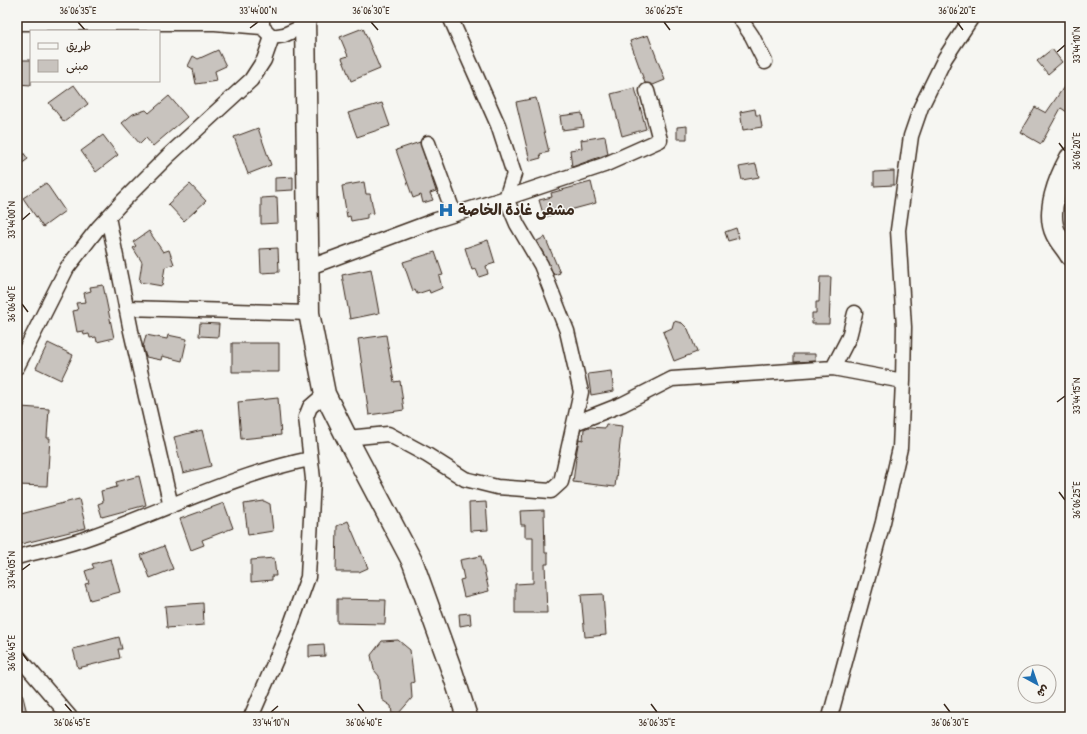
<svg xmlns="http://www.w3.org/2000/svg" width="1087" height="734" viewBox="0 0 1087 734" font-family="'Patrick Hand','Playpen Sans Arabic',sans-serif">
<rect width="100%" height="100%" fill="#f6f6f2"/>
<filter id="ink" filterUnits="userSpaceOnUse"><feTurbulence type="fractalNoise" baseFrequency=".025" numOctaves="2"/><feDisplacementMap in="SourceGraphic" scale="8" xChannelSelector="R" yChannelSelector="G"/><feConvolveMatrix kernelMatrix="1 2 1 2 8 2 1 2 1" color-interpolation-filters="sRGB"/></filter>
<g filter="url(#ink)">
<path fill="#c8c3be" stroke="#3b2a1e" d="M363,28l17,41 -29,12 -9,-23 6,-2 -8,-19z
M648,35l17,45 -12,5 -8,-2 -15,-42z
M1052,49l10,13 -14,12 -11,-13z
M218,50l8,16 -11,5 2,10 -21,3 -3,-15 -5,-3 5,-10 5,3z
M17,60h14v25l-14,-1z
M1070,78v36l-9,-6 -20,36 -21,-12 15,-25 11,6z
M74,85l14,19 -24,18 -15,-19z
M635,88l11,41 -24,7 -11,-42z
M169,96l18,21 -34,29 -7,-8 -6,6 -18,-21 11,-9 13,-4 3,3z
M536,98l13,54 -9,2 1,4 -11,3 -14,-59z
M382,103l8,23 -33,11 -9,-24z
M755,109l1,6h4l2,12 -19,3 -3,-18z
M582,113l2,14 -22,3 -2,-14z
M687,126v13h-10v-12z
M258,128l13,37 -23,9 -14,-37z
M103,135l15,20 -22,17 -15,-21z
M605,136l3,18 -36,13 -2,-17 12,-2 -1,-8z
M420,142l16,49 -6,2 3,7 -10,3 -2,-8 -8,3 -17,-48z
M17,144l11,15 -11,8z
M756,164l3,13 -17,3 -3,-13z
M894,171v14l-20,1v-14z
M293,177v13l-18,1v-13z
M364,182l2,12h4l4,19 -7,1v4l-16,3 -1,-5 -3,1 -5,-31z
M591,182l5,21 -52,14 -5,-17 13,-3 -1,-4z
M46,183l19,28 -22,16 -20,-29z
M190,184l16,17 -22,20 -16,-17z
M277,197l1,26 -17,1v-26z
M736,228l3,10 -11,3 -3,-9z
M149,231l14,21 6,-2 5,14 -9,3 -3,19 -23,-4 3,-20 -9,-14 3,-2 -3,-4z
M545,237l15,36 -6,2 -17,-34z
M488,240l7,23 -9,3 2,8 -9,3 -3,-8 -4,1 -7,-22z
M278,248l1,24 -18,1 -1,-24z
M435,252l8,23 -4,1 3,12 -12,5 -1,-3 -12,4 -2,-4 -2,1 -10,-29z
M371,269l8,44 -29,6 -8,-44z
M820,277h11l-2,47h-17v-11h4v-11h3z
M103,285l11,53 -17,4 -1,-5 -6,1 -1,-4 -5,1 -1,-4 -6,1 -4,-21 5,-1 -2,-7 10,-1 -2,-9 7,-2 -1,-4z
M674,321l8,2 6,6 9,23 -23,9 -11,-29 9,-4z
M200,323l19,1 -1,13 -19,-1z
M146,335l21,4 1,-4 19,4 -5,22 -20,-5 -1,4 -15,-3 -3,-10z
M386,335l8,47 6,-1 4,29 -35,5 -11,-76z
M48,343l25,12 -12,25 -25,-12z
M232,343h47v29h-47z
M794,354h21v7l-21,1z
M611,371l3,20 -23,4 -3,-21z
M278,398l3,37 -40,4 -3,-37z
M21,407l28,2 -2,29h3l-3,48 -30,-1z
M606,424l16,2 -7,61 -42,-5 4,-32 2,-11 4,1 1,-11 5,-2 16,1z
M202,430l9,36 -28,7 -9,-36z
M139,476l7,29 -44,12 -4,-13 5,-2 -2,-11 16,-4 -1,-5z
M79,499l7,29 -69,17v-30z
M264,501l6,3 3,27 -25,4 -4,-31z
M486,502l2,28 -18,1 -1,-28z
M224,503l9,25 -31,12 2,5 -13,5 -11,-31z
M544,510l1,43h3v11h-3l2,49h-32v-29l18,-1v-46h-8v-12h-4l-1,-14z
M348,521l20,47 -9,4h-23l1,-46z
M164,546l9,23 -23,9 -9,-23z
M481,556l8,35 -25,6 -4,-17 4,-1 -4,-19z
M274,558l2,18h-4v4l-21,2v-22z
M111,559l9,33 -30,8 -5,-16 4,-1 -4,-12 9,-3 -2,-4z
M603,594l3,41 -21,2 -4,-42z
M337,599l49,1 -1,24 -48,-1z
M203,603l1,22 -37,3 -2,-22z
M470,613l1,11 -11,2 -1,-12z
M119,637l3,12h-4l2,9 -42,10 -5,-19z
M398,640l12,10 4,32 -3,1 1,15 -13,15 -7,1 -1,-8 -9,-6 -3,-24 -5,-6 -3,-15 11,-14z
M324,644l1,12 -16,1v-12z
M20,685l8,32h-11v-31z"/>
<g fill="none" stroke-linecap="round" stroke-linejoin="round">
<g stroke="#3b2a1e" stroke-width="17">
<path id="street" d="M262,17v10l10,10 12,-2 22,-10
M739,17l13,19 13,26
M17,23h198l47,4
M428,143l26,71
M108,217l23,114 40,175
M310,267l126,-47 70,-22 8,-24 -16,-49 -48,-108
M126,308l183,5
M17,367l50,-99 31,-40 24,-26 46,-46 83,-76 13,-20 8,-23
M833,368l16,-31 6,-24
M575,423l48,-19 49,-25 161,-11 70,13 1,-54 -6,-97 13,-94 10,-29 24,-49 27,-41
M347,438l41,-4 39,21 38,24 32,8 54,4 10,-9 20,-90 -14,-61 -26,-66 -24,-41 -11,-26 98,-33 56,-25 -13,-49
M17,557c23,-6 48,-11 70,-19 75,-26 145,-63 223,-79
M17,655l53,62
M251,717l39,-90 18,-50 5,-98 -7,-62 4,-10 15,-13
M830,717l53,-195 17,-74 3,-67"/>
</g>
<g stroke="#3b2a1e" stroke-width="23">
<path id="secondary" d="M305,17l4,296 16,81 22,44 66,125 40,111 14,43
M1070,158c-11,20 -25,54 -14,76 4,8 10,14 14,21"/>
</g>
<use href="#street" stroke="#f6f6f2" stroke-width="14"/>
<use href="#secondary" stroke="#f6f6f2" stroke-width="20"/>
</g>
</g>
<path fill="none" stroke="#3b2a1e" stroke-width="1.5" d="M78,22l7,8M371,22l7,8M664,22l6,8M957,22l6,8M250,28l8,-6M1057,52l8,-7M1059,143l6,8M22,220l8,-7M22,304l6,8M1057,402l8,-6M1059,492l6,8M22,570l8,-6M22,653l6,8M65,704l7,8M358,704l6,8M651,704l6,8M944,704l6,8M271,712l7,-6"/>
<defs>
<g id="hospital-bare" transform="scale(1.2)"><path d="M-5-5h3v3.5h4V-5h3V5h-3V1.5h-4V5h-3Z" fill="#1f6fb2" stroke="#f6f6f2" stroke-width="2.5" paint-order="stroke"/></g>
</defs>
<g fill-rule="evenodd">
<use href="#hospital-bare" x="446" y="210"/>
</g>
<g text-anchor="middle" stroke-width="3" stroke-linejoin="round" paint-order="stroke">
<g font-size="15" font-weight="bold" fill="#3b2a1e" stroke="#f6f6f2" text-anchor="start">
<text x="458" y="215">مشفى غادة الخاصة</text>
</g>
</g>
<rect width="1087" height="734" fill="none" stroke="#f6f6f2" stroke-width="44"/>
<rect x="30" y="30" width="130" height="52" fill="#f6f6f2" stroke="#aba49d"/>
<rect x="38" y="43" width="20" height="6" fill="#f6f6f2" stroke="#aba49d"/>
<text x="66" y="50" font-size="12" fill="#3b2a1e">طريق</text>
<rect x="38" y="60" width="20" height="12" fill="#c8c3be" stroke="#aba49d"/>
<text x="66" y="70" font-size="12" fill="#3b2a1e">مبنى</text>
<g transform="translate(1037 684) rotate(140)"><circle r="19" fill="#f6f6f2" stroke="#aba49d"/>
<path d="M0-3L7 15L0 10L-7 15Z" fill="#1f6fb2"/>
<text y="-6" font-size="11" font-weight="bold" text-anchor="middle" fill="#3b2a1e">ش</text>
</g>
<rect x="22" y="22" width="1043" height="690" fill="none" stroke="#3b2a1e" stroke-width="1.5"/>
<g font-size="10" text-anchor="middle" fill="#3b2a1e">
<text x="78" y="14">36°06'35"E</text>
<text x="258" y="14">33°44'00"N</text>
<text x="371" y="14">36°06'30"E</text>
<text x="664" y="14">36°06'25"E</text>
<text x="957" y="14">36°06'20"E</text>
<text transform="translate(1076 45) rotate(-90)" y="4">33°44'10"N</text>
<text transform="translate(1076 151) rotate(-90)" y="4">36°06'20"E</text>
<text transform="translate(11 220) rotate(-90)" y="4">33°44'00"N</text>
<text transform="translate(11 304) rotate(-90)" y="4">36°06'40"E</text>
<text transform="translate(1076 396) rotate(-90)" y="4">33°44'15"N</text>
<text transform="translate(1076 500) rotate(-90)" y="4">36°06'25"E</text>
<text transform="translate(11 570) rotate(-90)" y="4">33°44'05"N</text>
<text transform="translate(11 653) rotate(-90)" y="4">36°06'45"E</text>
<text x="72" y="726">36°06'45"E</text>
<text x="271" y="726">33°44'10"N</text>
<text x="364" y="726">36°06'40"E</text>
<text x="657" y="726">36°06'35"E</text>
<text x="950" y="726">36°06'30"E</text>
</g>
</svg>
